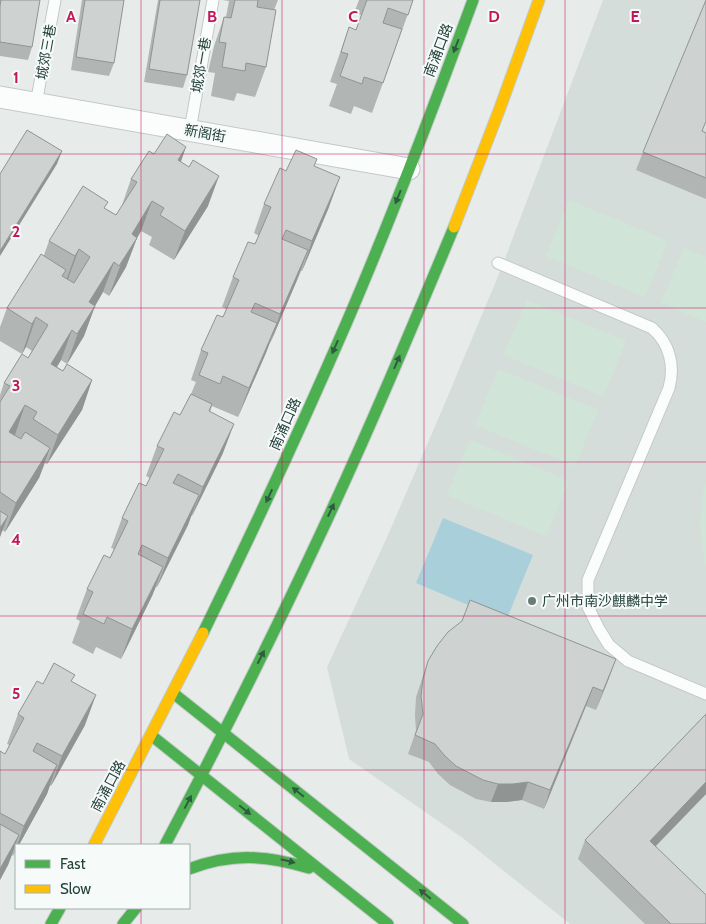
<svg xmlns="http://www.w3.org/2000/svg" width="706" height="924" viewBox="0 0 706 924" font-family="Cabin,'Noto Sans SC',sans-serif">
<rect width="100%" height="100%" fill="#e7ecea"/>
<path fill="#d5ddda" d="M603,0h103v924h-136l-106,-85 -115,-80 -22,-92 61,-132 57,-132 56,-134z"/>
<path fill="#d0e5d8" d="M569,200l99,41 -23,56 -99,-41z
M684,248l22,9v65l-45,-19z
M527,300l99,41 -23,55 -99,-41z
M498,369l100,41 -23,56 -100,-41z
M470,440l99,41 -23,55 -99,-41z
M706,481v84c-8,-27 -7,-57 0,-84z"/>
<path fill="#a8cfda" d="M443,518l90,37 -27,66 -90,-38z"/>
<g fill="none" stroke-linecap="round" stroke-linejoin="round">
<g stroke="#c4c9c7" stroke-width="13">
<path id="lane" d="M36,104l19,-104
M190,130l23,-130
M498,263l154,65c18,16 23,38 17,60l-81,192v27l11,22 10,16 19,16 78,33"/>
</g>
<g stroke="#c4c9c7" stroke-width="23">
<path id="street" d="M0,97l409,72"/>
</g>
<g stroke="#c2cac7" stroke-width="13">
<path id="fast" d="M203,633c50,-102 98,-205 143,-309 46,-107 87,-215 127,-324
M173,693l290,231
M152,736l236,188
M165,845c54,-102 106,-205 155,-310 48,-102 91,-205 134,-308
M189,869c43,-16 77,-14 120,-1
M51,924l9,-16
M123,924l13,-16"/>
</g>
<g stroke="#c2cac7" stroke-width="13">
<path id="slow" d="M454,227l46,-119 39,-108
M94,845l109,-212"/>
</g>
<use href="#lane" stroke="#fbfcfc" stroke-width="11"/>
<use href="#street" stroke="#fbfcfc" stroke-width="21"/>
<use href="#fast" stroke="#4caf50" stroke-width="11"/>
<use href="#slow" stroke="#ffc107" stroke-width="11"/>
</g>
<path fill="#b1b5b4" d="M0,0h40l-8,47 -4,13 -28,-4z
M82,0h42l-10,63 -5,13 -38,-6z
M158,0h42l-13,75 -4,13 -39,-6z
M222,0h56l-4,10 -8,57 -11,30 -18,-4 -3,8 -23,-5 4,-23 -7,-1 6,-26 10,-29h2l3,-16z
M359,0h54l-41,113 -18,-7 -3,8 -22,-8 8,-22 -7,-2 19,-55 7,3 5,-15 -7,-2z
M703,131l3,2v66l-70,-29 7,-18z
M154,154l27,8 27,44 -34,54 -25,-15 3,-8 -11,-6 -4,7 -11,29 -17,29 -6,-4 -8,14 -11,30 -17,28 -6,-4 -4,7 6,4 29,9 -10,30 -35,54 -2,-1 -6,15 -34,54 -3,-2 -2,7v-142l4,-12 24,-25 4,-7 -6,-4 -4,7 -22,-13v-14l7,-19 37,-53 5,-14 57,-32 10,6 5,-7 10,-29z
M314,166l15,41 -27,64h-1l-63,146 -26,-11 -2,6 13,41 -31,63h-1l-3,9 -31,62h-1l-4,9 -31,63 -25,-12 -3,7 -21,-11 8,-22 -4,-2 11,-30 23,-31 4,-9 -3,-1 11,-30 24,-32 4,-8 -4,-2 11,-30 23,-31 11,-21 5,-12 -5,-2 10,-30 22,-33 4,-8 -5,-2 11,-30 22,-33 4,-8 -5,-3 10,-29 22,-33z
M428,661l181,17 -13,32 -10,-4 -42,103 -22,-9 -15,2h-16l-15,-3 -26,-14 -12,-11 -9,-12 -21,-8 8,-23 -1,-16 1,-18z
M72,682l13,43 -34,61 -1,-1 -3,9 -28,51h-3v5l-3,6 -1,-1 -4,10 -8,15v-129l5,3 4,-9 -2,-1 11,-30 25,-30z
M706,714v80l-50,52 50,78h-61l-67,-65 7,-19z"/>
<path fill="#909492" d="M186,147l-10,29 2,-16z
M62,151l-5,13 -57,92v-5z
M219,176l-11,30 -34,54 11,-29z
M340,177l-11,30 -27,64 10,-30z
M152,201l-11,30 -4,7 -11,29 -17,29 23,-62z
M79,249l-11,30 -4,7 11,-30z
M308,250l-11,30 -27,64 10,-30z
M114,262l-11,30 -8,14 -11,30 -17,28 22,-62z
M36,317l-10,30 -4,7 10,-30z
M277,323l-11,30 -28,64 11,-29z
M72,330l-11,30 -20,33 10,-29z
M92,380l-10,30 -35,54 11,-29z
M25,405l-10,30 -15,23 9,-26z
M234,424l-11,29 -31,63 11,-29z
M50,448l-11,30 -34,54 11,-29z
M199,495l-11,30 -31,62 11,-29z
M8,516l-8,21v-9z
M163,567l-11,29 -31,63 11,-30z
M616,659l-7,19 -13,32 7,-19z
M593,687l-7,19 -42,103 6,-19z
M96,695l-11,30 -34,61 11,-30z
M57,765l-10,29 -28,51h-2l7,-19z
M528,782l-6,18 -15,2h-16l7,-18z
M706,782v12l-63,65 7,-18z
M19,835l-11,30 -8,15v-11z"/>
<path fill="#ced3d1" stroke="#909492" d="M1,0h39l-8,47 -32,-5v-36z
M85,0h39l-10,63 -38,-6z
M160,0h40l-13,75 -38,-6z
M235,0h23l-1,7 19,3 -10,57 -20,-4 -1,8 -23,-4 4,-24 -7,-1 5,-25 7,1z
M367,0h46l-5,15 -20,-7 -5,15 19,6 -19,54 -19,-6 -2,7 -22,-8 8,-22 -7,-2 8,-25 7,3z
M706,0v121l-4,10 4,2v45l-63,-26z
M27,130l35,21 -62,100v-77z
M167,134l19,13 -8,13 11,7 4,-7 26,16 -34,55 -25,-16 4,-7 -12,-7 -20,33 5,4 -18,28 -5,-4 -25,40 6,4 -18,28 -5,-4 -21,34 12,7 4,-7 25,16 -34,55 -25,-16 4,-7 -12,-7 -16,27 12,7 4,-7 25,16 -34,55 -16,-11v-90l10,-16 -6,-3 18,-29 6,4 20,-33 -12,-8 -4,7 -25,-16 34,-54 25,16 -4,6 12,7 16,-26 -11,-8 -4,7 -26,-15 34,-55 25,16 -4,6 12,7 21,-33 -6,-3 18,-28 5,3z
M296,150l21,9 -3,7 26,11 -28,64 -26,-11 -4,9 26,11 -28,64 -25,-11 -4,9 26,11 -28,65 -26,-12 -3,8 -21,-9 9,-22 -7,-3 16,-35 6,2 16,-37 -6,-3 15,-35 7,2 16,-37 -7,-3 16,-36 6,3z
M191,394l21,10 -3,7 25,13 -31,63 -25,-13 -5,9 26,12 -31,63 -26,-13 -4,9 25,13 -31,62 -25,-12 -3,7 -21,-10 10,-22 -6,-3 17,-34 6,3 18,-37 -6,-3 17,-35 7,3 18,-37 -7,-3 17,-34 6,3z
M0,511l8,5 -8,12z
M470,600l146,59 -13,32 -10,-4 -43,103 -22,-8 -15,2h-15l-15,-4 -27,-14 -11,-10 -10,-12 -20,-9 8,-21 -2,-18 2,-17 5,-18 9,-15 11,-14 14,-11z
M54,663l21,12 -4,6 25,14 -34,61 -25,-13 -4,8 24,14 -33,61 -24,-13v-62l5,3 19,-36 -6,-4 19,-33 6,3z
M706,714v68l-56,59 56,54v29h-35l-86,-84z
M0,824l19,11 -19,34z"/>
<defs><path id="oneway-solid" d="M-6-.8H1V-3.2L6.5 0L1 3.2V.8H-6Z" transform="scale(1.25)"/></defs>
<g fill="#2e5c41">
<use href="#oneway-solid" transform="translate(456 46) rotate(111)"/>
<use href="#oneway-solid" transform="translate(398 197) rotate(112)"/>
<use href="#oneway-solid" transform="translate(335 347) rotate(114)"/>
<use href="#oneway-solid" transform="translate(397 362) rotate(-66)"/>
<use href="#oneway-solid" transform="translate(269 496) rotate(115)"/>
<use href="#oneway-solid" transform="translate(331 510) rotate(-65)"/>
<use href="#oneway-solid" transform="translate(261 657) rotate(-63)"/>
<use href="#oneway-solid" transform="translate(298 792) rotate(-141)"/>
<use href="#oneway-solid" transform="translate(188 802) rotate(-62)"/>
<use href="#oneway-solid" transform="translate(245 810) rotate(39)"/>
<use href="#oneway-solid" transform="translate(288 861) rotate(14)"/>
<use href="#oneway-solid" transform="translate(425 894) rotate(-141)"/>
</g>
<path fill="none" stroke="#c2185b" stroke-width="1" stroke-opacity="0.55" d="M141,0v845M282,0v924M424,0v924M565,0v924M0,154h706M0,308h706M0,462h706M0,616h706M0,770h706M141,908v16"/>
<circle fill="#687d79" stroke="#f6faf9" stroke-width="2" cx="532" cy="601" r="5"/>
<g text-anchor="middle" stroke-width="4" stroke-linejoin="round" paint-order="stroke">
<g font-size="14" fill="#24413c" stroke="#f6faf9">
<text transform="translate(438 50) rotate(-69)" y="5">南涌口路</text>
<text transform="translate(46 52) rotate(-80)" y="5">城郊三巷</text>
<text transform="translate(201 65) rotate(-80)" y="5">城郊一巷</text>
<text transform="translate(205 133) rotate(10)" y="5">新阁街</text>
<text transform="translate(285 424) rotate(-66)" y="5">南涌口路</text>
<text transform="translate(108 786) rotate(-62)" y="5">南涌口路</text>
</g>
<g font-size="14" fill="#24413c" stroke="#f6faf9" text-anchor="start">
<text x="542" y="606">广州市南沙麒麟中学</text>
</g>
</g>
<g font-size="16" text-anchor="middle" font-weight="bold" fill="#c2185b" stroke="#f6faf9" stroke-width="4" stroke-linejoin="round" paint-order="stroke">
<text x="71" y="22">A</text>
<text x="212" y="22">B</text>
<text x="353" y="22">C</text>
<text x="494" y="22">D</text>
<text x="635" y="22">E</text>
<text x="16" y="83">1</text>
<text x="16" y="237">2</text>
<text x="16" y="391">3</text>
<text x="16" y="545">4</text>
<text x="16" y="699">5</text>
</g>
<rect x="15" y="844" width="175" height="65" fill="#f6faf9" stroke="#a2b0ad"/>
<rect x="25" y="860" width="25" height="8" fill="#4caf50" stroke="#a2b0ad"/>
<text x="60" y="869" font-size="15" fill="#24413c">Fast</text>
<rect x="25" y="885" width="25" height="8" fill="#ffc107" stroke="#a2b0ad"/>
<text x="60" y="894" font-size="15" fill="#24413c">Slow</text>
</svg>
